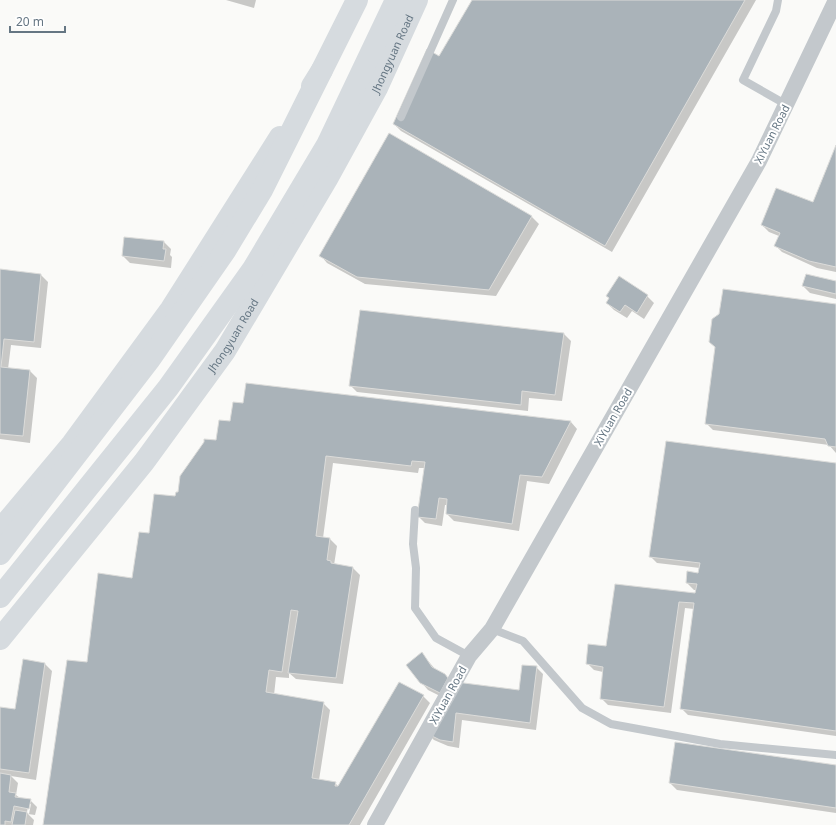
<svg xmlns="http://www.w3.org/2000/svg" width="836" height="825" viewBox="0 0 836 825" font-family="'Noto Sans',sans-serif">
<rect width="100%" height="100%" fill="#fafaf8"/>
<path fill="#0003" fill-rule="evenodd" d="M226,0h30l-2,8z
M473,0h283l-144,252 -211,-121 -7,-7 45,-66z
M390,134l142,83 7,7 -43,72 -131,-12 -38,-21 -6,-7z
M836,148v124l-19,-4 -35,-16 -7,-7 4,-9 -10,-4 -7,-7 51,-21z
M164,242l7,7 -1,6 2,2 -1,11 -41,-5 -7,-7z
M0,270l41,5 7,7 -7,66 -30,-3 -3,24 22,2 7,7 -7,65 -30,-4z
M836,282v17l-26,-6 -7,-7z
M647,296l7,7 -10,16 -12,-8 -5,7 -13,-8 -7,-7z
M836,305v148l-7,-8 -116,-15 -7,-7z
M564,334l7,7 -9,60 -33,-3 -1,13 -171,-19 -7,-7z
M247,384l324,38 6,7 -28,55 -22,-3 -8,50 -65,-10 -7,-7 1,-9h-3l-3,21 -17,-3 -7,-7 7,-48h-6l-1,5 -85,-10 -10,75 7,1 7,7 -3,19 19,3 7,7 -17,109 -47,-5 -7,-6v5l-13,-1 -2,18 49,8 7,7 -11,70 16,3 4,4 84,-91 7,7 -70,122h-316l44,-162 45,-84 16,-45 95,-130z
M836,464v272l-148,-21 -7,-7 13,-99 -9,-1 -14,105 -63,-8 -7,-7 2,-26 -9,-2 -7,-7 20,-16 9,-62 80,9 1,-4h-3l-7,-7 12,-9 1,-6 -43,-5 -7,-7z
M422,654l14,16 16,13 68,8 16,-24 7,7 -7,56 -74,-10 -3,28 -11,-2 -14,-6 -7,-7 19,-34 -18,-9 -7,-8z
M45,664l7,7 -16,109 -25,-4 7,7 -2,12 4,3 10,2 7,7 -2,8 -7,-1 6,6 -1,5h-33v-51h1l-1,-1v-65l16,2zM28,804h3l-2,10 -2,-1z
M836,766v47l-159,-23 -7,-7z"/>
<path fill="#aab3b9" stroke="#dcdcda" d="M472,0h273l-140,246 -212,-122 34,-75 12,7z
M389,133l143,83 -43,74 -132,-13 -38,-21z
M836,145v122l-27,-6 -35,-15 6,-13 -19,-8 15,-37 37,14z
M124,237l40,4 -1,8h3l-2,12 -42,-5z
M0,269l41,5 -7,68 -30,-3 -3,28 29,3 -7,66 -23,-2z
M806,274l30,7v13l-34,-8z
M619,276l29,19 -11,18 -12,-8 -5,7 -14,-9 3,-5 -3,-2z
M723,289l113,15v143l-8,-1 -3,-7 -120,-15 10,-77 -6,-5 3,-23 7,-5z
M360,310l204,23 -9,62 -33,-4 -1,14 -172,-19z
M246,383l325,38 -29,56 -22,-2 -8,49 -66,-10 1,-15 -8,-1 -3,21 -19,-2 8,-55 -13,-1 -1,5 -85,-10 -10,80 14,2 -3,22 4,1v2l22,4 -17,111 -48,-5 10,-62 -7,-1 -9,62 -13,-2 -3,22 58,10 -12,76 24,4 -1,4h3l61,-104 25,13 -75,130h-306l24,-165 20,2 11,-89 34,5 7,-46 10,1 5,-39 21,2 1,-4h2l2,-16 24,-34v-3l12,1 3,-20 11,1 3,-19 10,1z
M666,441l170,22v268l-156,-22 14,-106 -15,-1 -15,105 -64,-8 3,-32 -17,-3 2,-20 18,2 9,-62 80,9 2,-9 -11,-1 1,-12 11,2 2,-10 -51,-6z
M422,652l10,15 13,7 3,4 -8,15 -20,-10 -14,-18z
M23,659l22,4 -16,110 -29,-4v-62l15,2z
M522,665l15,1 -7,57 -74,-10 -3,29 -13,-2 -14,-7 30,-51 63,8z
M675,742l161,23v43l-167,-25z
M0,773l11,2 -2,17 7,1 -1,4 16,2 -2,10 -15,-3 -3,16 -6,-1v4h-5z
M15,810l12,2 -2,13h-13z"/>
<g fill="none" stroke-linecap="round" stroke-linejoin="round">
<path stroke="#c3c8cc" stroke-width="8" d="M778,0l-2,11 -33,69 44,25
M401,117l52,-117
M415,510l-2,34 3,24 -1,40 21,30 33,18
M492,629l31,12 59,67 29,16 109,20 116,11"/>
<path stroke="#c3c8cc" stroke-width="16" d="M375,825l94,-169 23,-27 267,-468 77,-161"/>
<g stroke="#d6dbdf" stroke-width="22">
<path d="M312,86l10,-16 35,-70"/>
<path d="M0,530l72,-86 99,-135 109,-172"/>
<path id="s1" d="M0,639l144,-177 81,-111 102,-172 50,-91 40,-88"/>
</g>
<path stroke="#d6dbdf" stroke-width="22" d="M0,554l150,-195 75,-108 37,-61 60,-120
M0,597l168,-209 85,-119 74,-124 69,-145"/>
</g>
<g text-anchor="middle" stroke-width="4" stroke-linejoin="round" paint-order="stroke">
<g font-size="11" fill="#657683" stroke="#fff">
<text dy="4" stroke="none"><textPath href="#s1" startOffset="707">Jhongyuan Road</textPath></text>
<text transform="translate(772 134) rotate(-63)" y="4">XiYuan Road</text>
<text dy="4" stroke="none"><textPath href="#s1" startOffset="383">Jhongyuan Road</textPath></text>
<text transform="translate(613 417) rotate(-60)" y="4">XiYuan Road</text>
<text transform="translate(448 695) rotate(-61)" y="4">XiYuan Road</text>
</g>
</g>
<path d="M10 26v6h55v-6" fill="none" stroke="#657683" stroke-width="2"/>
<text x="16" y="26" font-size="12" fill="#657683" stroke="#ffffff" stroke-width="3" paint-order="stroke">20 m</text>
</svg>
